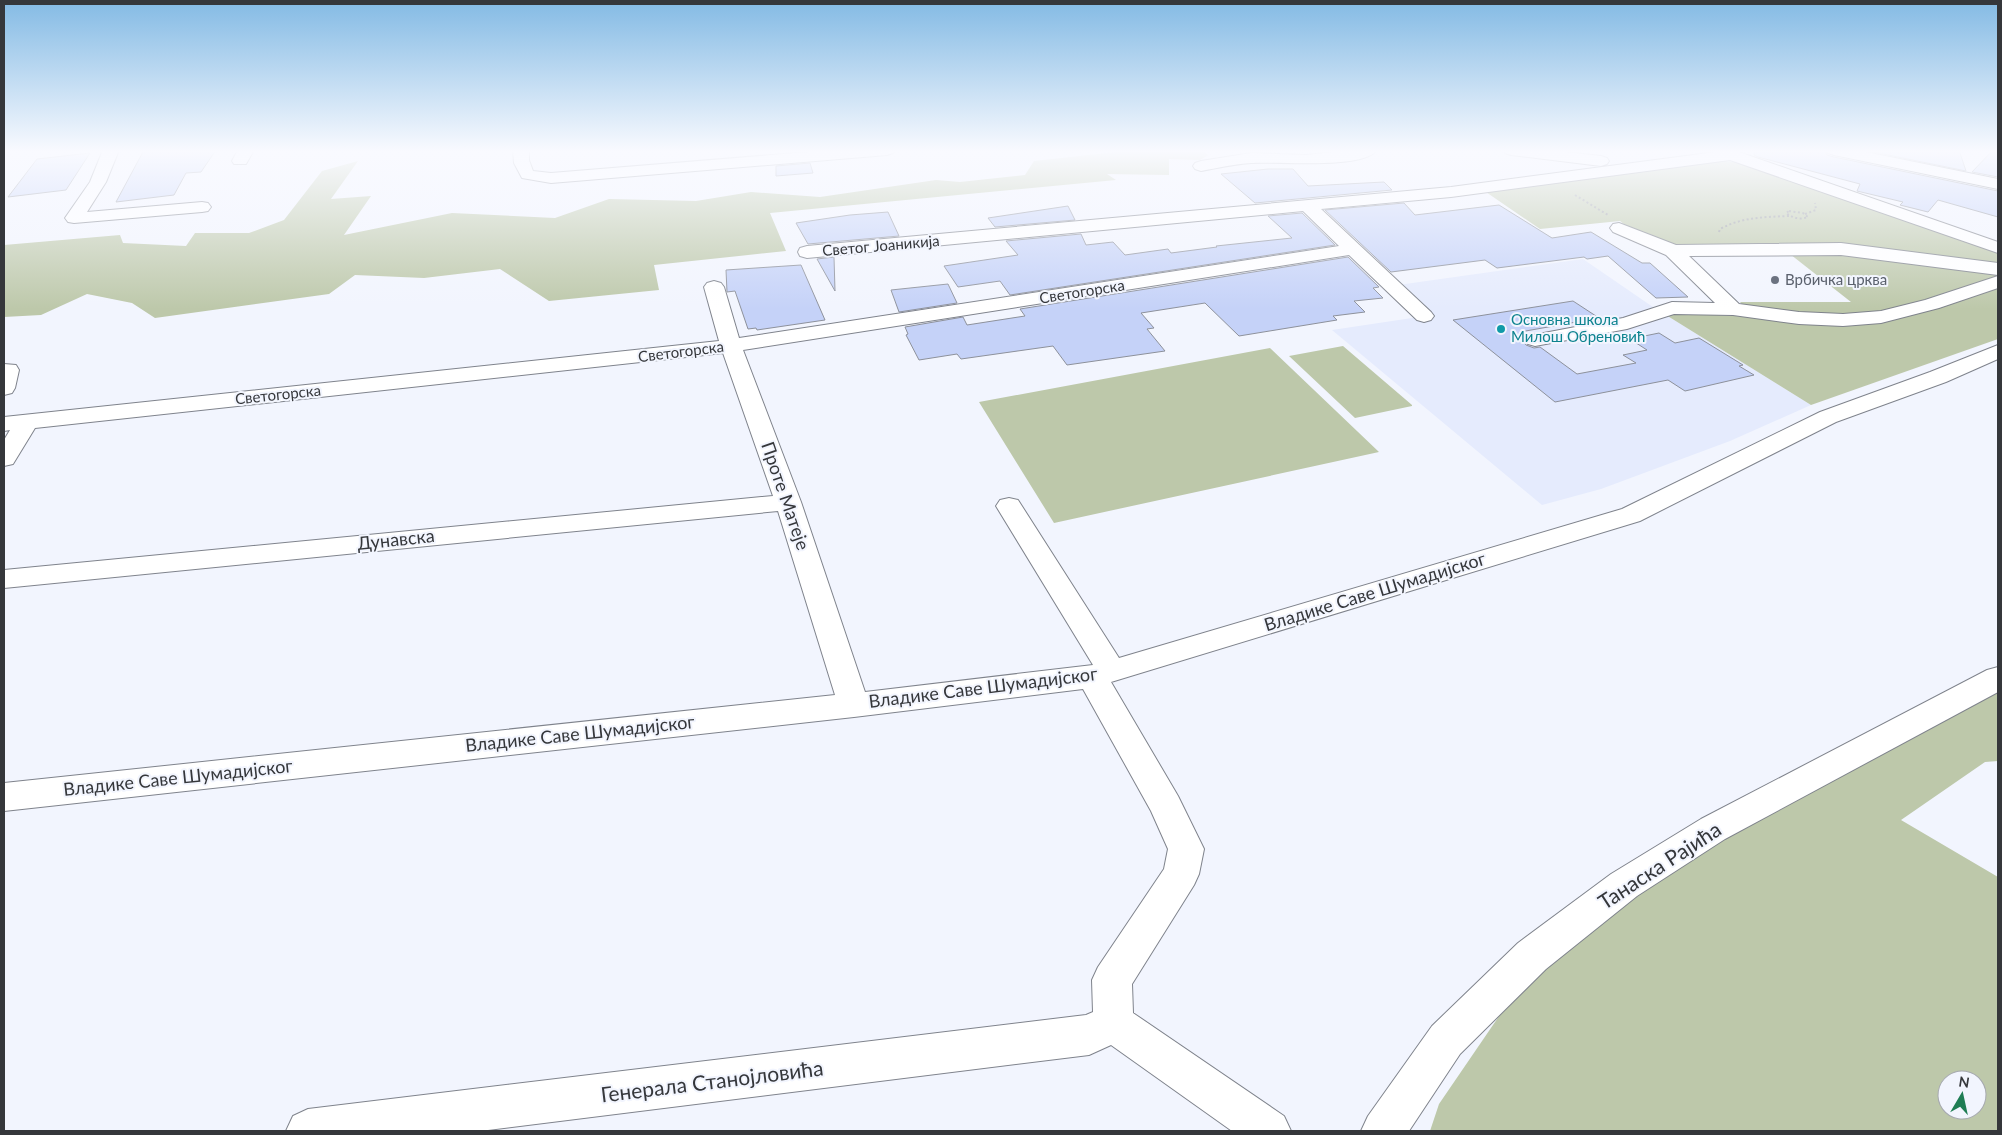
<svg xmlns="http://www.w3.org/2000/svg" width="2002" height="1135" viewBox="0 0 2002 1135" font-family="Lato,sans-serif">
<rect width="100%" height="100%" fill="#f2f5fe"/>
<path fill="#e5ebfd" d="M1583,259l67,46 161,100 -81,36 -129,48 -59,16 -210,-175 100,-15 -34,-30z"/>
<path fill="#bdc8aa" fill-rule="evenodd" d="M1134,150h68l6,5 -8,5 -31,-1v16l-62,-1 9,6 -346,33 16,38 -132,14 5,25 -110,11 -49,-32 -76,9 -69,-3 -26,19 -174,24 -23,-15 -45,-9 -46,21 -37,2v-72l116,-10 3,8 63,3 9,-13h54l35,-13 38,-49 36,-10 -27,38 40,-3 -27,39 108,-22 103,5 54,-19 87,2 55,-9 69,5 116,-17 24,2 65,-7 9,-14z
M1724,161l12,1 219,74 43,17v86l-187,66 -145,-90 34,-1 53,3 -13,-15h111l-70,-55 -107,1 -44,-19 -10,-8 -80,8 -57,-39z
M1343,346l69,59v1l-57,12 -66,-62z
M1270,348l109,104 -325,71 -75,-121z
M1998,692v69l-13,1 -84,58 97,57v254h-568l9,-27 95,-139 154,-118 242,-119zM1947,1080h30v30h-30z"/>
<path fill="#c5d2f8" stroke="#8d919b" d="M144,150h72l-15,22 -15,1 -12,22 -58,7z
M1755,150h69l3,5 7,2 164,34v26l-60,-17 -10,12 -28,-7 3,-3 -46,-11 3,-7 -102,-27 -4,-2z
M1864,150h95l7,21z
M1993,150h5v27l-26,-5z
M90,153l-24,37 -58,7 29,-38z
M810,163l3,10 -37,3v-10z
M1268,169h25l15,17 76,-4 8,8 -137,13 -34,-29z
M1404,203l11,12 84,-10 53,33 39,-6 51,31h8l38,34 -32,1 -48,-42 -21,3 -3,-2 -87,11 -12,-8 -94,12 -66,-62z
M1068,206l7,14 -80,7 -7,-9z
M888,212l11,24 -91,8 -12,-21 54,-8z
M1302,213l33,32 -325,50 -10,-14 -42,6 -14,-21 74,-11 -12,-14 75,-7 5,11 27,-3 12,13 43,-6 3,4 46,-6 -1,-1 76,-8 -24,-22z
M834,257l1,34 -18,-32z
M1348,257l31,30 -6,1 10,10 -29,3 11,11 -32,4 4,4 -98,16 -34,-33 -64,10 13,15 -7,1 18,22 -98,14 -14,-19 -92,13 -4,-5 -38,6 -13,-25 2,-1 -3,-7 58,-10 4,8 58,-9 -5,-7z
M801,265l24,55 -68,10 -1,-2 -8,1 -13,-38 -8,1 -1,-22z
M948,284l9,19 -58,9 -8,-22z
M1573,301l26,17 -79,14 6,4 -3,4 3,5 8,3 6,-1 37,27 59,-11 -13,-8 24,-5 -17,-11 29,-6 16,10 24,-5 44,27 -4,1 15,9 -69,16 -17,-11 -113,22 -102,-82z"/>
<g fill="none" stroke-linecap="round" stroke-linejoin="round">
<g stroke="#7f838c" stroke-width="2">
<path id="minor" d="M103,150h16l-13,32 -19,30 115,-10 6,1 3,4 -3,4 -6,1 -128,11 -6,-1 -3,-4 25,-36z
M238,150h16l-8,14h-12l-2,-3z
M513,150h16v10l4,11 18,2 282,-23h62l-2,3 -6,2 -336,28 -29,-5 -8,-15z
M1354,150h23c-14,20 -102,11 -126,13 -17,1 -34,5 -50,8l-6,-2 -2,-3 2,-3 6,-2 50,-8 55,2z
M1503,150h45l53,6 6,2 2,3 -2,3 -6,2 -90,-11 -6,-2z
M1714,150h19l265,92v11l-268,-93 -279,37 -130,12 110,103 3,4 -3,4 -7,2 -7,-2 -68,-65 -606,95 58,152 64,190 228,-27 -97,-159 4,-6 9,-2 9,2 101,158 503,-149 198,-97 110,-40 68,-27v14l-52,23 -110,40 -196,99 -529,161 67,114 26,53 -5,25 -5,11 -62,99 1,29 151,103 7,15h-59l-121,-86 -22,10 -609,76h-194l7,-15 15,-7 778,-94 7,-3 -1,-32 6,-13 66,-98 4,-20 -17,-38 -68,-122 -229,28 -850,94v-28l831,-88 -57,-184 -774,77v-18l769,-74 -50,-143 -688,75 -22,36 -9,2v-26l6,-10 -6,1v-14l715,-76 -15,-54 3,-4 7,-2 7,2 3,4 15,51 600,-92 -36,-35 -496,47 -7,-2 -2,-4 2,-4 7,-2 644,-59 265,-35z
M1826,150h30l142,29v10l-164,-34 -6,-2z
M1619,223l57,22 165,-2 157,20v12l-157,-20 -152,1 50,48 60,8 44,2 38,-3 44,-11 73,-24v12l-59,20 -58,15 -38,3 -44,-2 -66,-9 -59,-1 -47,15 -92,17 -7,-2 -3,-4 3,-4 95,-18 49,-16 43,1 -49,-48 -53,-23 -3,-4 3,-4z
M4,364l12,1 3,5 -4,18 -3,5 -8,2z
M1998,667v25l-273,147 -88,57 -91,73 -86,85 -51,77h-48l7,-15 64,-90 86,-83 93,-69 90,-55 286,-149z"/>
</g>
<path stroke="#9a9da3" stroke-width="2" stroke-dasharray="2 2.5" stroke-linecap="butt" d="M1575,195l33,20
M1789,211l14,2 5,4c-8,3 -15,1 -22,-4z
M1805,214l11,-4 -1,-7
M1719,232l1,-3c22,-12 45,-12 69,-13"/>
<use href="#minor" fill="#fff" fill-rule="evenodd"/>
</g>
<linearGradient id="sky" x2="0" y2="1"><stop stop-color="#83bae4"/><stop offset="0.49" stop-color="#f9faff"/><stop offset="1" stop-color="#f9faff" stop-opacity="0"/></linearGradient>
<rect width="2002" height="309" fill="url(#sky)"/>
<circle fill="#6b7280" stroke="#f2f5fe" stroke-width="2" cx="1775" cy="280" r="5"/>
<circle fill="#0f9aa8" stroke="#f2f5fe" stroke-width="2" cx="1501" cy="329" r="5"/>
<g text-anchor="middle" stroke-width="4" stroke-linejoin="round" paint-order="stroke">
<g font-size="15" fill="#35373b" stroke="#f2f5fe">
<text transform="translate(881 246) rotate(-5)" y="5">Светог Јоаникија</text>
<text transform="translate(1082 292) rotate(-9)" y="5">Светогорска</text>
<text transform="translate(681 352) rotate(-7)" y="5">Светогорска</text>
<text transform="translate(278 395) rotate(-6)" y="5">Светогорска</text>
</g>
<g font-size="15" fill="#5b616d" stroke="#f2f5fe" text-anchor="start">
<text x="1785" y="285">Врбичка црква</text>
</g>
<g font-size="15" fill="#0d838f" stroke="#f2f5fe" text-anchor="start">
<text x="1511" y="325">Основна школа<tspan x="1511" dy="17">Милош Обреновић</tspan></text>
</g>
<g font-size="18" fill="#35373b" stroke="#f2f5fe">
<text transform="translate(785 496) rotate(71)" y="6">Проте Матеје</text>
<text transform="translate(396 540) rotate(-6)" y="6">Дунавска</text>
<text transform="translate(1375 592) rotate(-17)" y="6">Владике Саве Шумадијског</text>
<text transform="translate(983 688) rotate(-7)" y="6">Владике Саве Шумадијског</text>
<text transform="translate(580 734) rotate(-6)" y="6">Владике Саве Шумадијског</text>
<text transform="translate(178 778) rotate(-6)" y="6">Владике Саве Шумадијског</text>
</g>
<g font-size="21" fill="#35373b" stroke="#f2f5fe">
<text transform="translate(1660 866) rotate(-33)" y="7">Танаска Рајића</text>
<text transform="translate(712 1082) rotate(-7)" y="7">Генерала Станојловића</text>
</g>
</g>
<rect width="2002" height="1135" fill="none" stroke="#35373b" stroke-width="10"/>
<g transform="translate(1962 1095) rotate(9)"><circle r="24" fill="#f2f5fe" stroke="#a6a9b0"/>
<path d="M0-4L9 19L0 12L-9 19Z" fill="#1f7d54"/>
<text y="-8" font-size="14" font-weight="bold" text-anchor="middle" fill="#35373b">N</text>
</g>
</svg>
